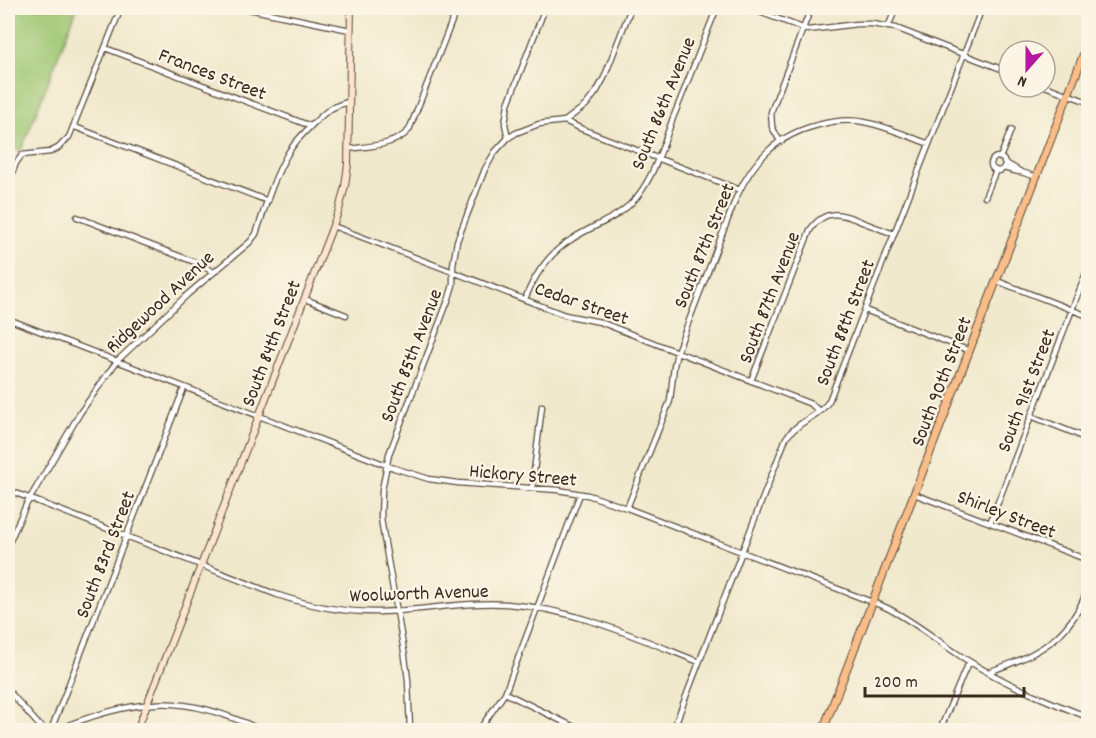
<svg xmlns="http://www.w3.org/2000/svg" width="1096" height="738" viewBox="0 0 1096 738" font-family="Dekko,sans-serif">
<rect width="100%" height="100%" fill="#fcf5e5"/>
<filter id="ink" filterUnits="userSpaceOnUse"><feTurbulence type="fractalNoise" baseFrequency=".0167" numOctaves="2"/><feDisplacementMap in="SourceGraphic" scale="12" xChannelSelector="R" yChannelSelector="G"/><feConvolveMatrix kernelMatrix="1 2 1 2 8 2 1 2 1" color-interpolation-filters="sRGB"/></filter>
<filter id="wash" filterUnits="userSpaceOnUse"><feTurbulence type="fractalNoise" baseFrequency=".008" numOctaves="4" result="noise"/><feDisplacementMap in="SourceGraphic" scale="24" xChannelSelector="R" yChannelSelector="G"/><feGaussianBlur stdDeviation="1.35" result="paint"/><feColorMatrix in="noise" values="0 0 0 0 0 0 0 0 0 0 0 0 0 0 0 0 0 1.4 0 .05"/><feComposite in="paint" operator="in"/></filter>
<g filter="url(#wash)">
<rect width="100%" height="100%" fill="#f0e8cb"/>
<path fill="#9fc773" stroke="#6d7848" stroke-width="1.5" d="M8,8h69l-56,143 -13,-5z"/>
</g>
<g filter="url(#ink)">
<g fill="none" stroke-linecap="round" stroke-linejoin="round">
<g stroke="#564638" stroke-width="7">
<path id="minor" d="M244,8l106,22
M749,8l59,22 49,-6h15l24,4 113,44
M888,27l8,-19
M105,48l206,78
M1045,86l43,16
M565,121l21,-16 11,-14 7,-13 27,-70
M75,127l193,74
M508,138l-3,-14 3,-20 37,-96
M780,141l-8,-14 -1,-15 40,-104
M348,149c21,-3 47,-3 61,-19l48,-122
M991 164a7 7 0 1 1 14 0a7 7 0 1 1-14 0Z
M1000,158l11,-28
M1004,162l17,10 16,5
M1003,168l16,4
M8,185l8,-22 6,-8 28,-3 8,-4 11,-11 52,-129
M985,197l11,-27
M77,217l123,47 13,8
M333,226l232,89 35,7 211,82 8,7
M997,281l91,35
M305,299l41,16
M525,299c10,-25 24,-46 47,-60 24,-16 44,-18 65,-42 18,-23 26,-52 36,-79 15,-37 29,-74 44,-110
M865,310l105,41
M8,319l386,149 35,11 29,4 100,7 30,5 39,13 258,99c30,14 54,36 82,53 38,24 80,41 121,57
M751,381l59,-151c15,-22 31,-17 52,-8 11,4 21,8 32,12
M1031,416l43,17 14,7
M532,488l10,-82
M8,490l267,104c32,11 65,18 99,18 44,0 88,-11 133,-8 68,5 129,33 192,58
M914,494l174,66
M627,508l43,-107 4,-35 3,-14 59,-154c17,-38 41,-63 82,-73 15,-4 31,-6 46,-3 22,4 44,14 65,22
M990,523l98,-255
M8,545l18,-40 54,-92 37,-52 71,-67 62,-52 6,-8c9,-26 17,-55 31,-79 6,-12 17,-22 27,-32 12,-12 18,-17 35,-21
M988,672c48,-16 83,-34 100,-84
M8,690l30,34 8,6
M505,693l75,37
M51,730l133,-342
M56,730c31,-13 64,-24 98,-26 37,-3 75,11 107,26
M410,730l-2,-50 -3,-23 -21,-119 -3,-20 1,-28 7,-36 60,-156 4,-13v-20l4,-24 28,-72 10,-17 13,-14 8,-5 23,-9 26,-3 17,8 158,61
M479,730l26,-37 75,-199
M673,730l113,-292c10,-16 33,-21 43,-37l153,-393
M940,730l25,-60 5,-8"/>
</g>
<g stroke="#564638" stroke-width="8">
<path id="secondary" d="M137,730l202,-520 6,-24 3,-22 3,-156"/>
</g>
<g stroke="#564638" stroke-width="9">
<path id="primary" d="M823,730l265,-687"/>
</g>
<use href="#minor" stroke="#fff" stroke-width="4.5"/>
<use href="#secondary" stroke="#fce5cf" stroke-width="6"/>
<use href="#primary" stroke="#f8bd88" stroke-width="7"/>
</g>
</g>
<g text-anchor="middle" stroke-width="4.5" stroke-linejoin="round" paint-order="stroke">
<g font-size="20" fill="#3b2a1e" stroke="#fcf5e5">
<text transform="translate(213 73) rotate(21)" y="7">Frances Street</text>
<text transform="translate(662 103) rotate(-68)" y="7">South 86th Avenue</text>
<text transform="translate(703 245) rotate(-68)" y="7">South 87th Street</text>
<text transform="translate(768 297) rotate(-69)" y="7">South 87th Avenue</text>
<text transform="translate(159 301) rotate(-43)" y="7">Ridgewood Avenue</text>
<text transform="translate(582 302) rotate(19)" y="7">Cedar Street</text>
<text transform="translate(844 322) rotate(-69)" y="7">South 88th Street</text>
<text transform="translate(270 343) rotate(-69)" y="7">South 84th Street</text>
<text transform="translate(410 355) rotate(-69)" y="7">South 85th Avenue</text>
<text transform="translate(940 381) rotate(-69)" y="7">South 90th Street</text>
<text transform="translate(1025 390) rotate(-69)" y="7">South 91st Street</text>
<text transform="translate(523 474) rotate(5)" y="7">Hickory Street</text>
<text transform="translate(1007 513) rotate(21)" y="7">Shirley Street</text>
<text transform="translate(104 554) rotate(-69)" y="7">South 83rd Street</text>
<text transform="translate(419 592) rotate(-2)" y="7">Woolworth Avenue</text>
</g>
</g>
<rect width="1096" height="738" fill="none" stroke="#fcf5e5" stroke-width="30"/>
<g transform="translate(1027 69) rotate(201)"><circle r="28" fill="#fcf5e5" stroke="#afa495" stroke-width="1.5"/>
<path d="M0-4.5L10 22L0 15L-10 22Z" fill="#b5179e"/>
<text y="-9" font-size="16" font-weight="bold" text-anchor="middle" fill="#3b2a1e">N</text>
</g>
<path d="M865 687v9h159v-9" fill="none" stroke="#3b2a1e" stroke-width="3"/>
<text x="874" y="687" font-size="18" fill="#3b2a1e" stroke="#fcf5e5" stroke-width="4.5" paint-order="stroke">200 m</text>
</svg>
